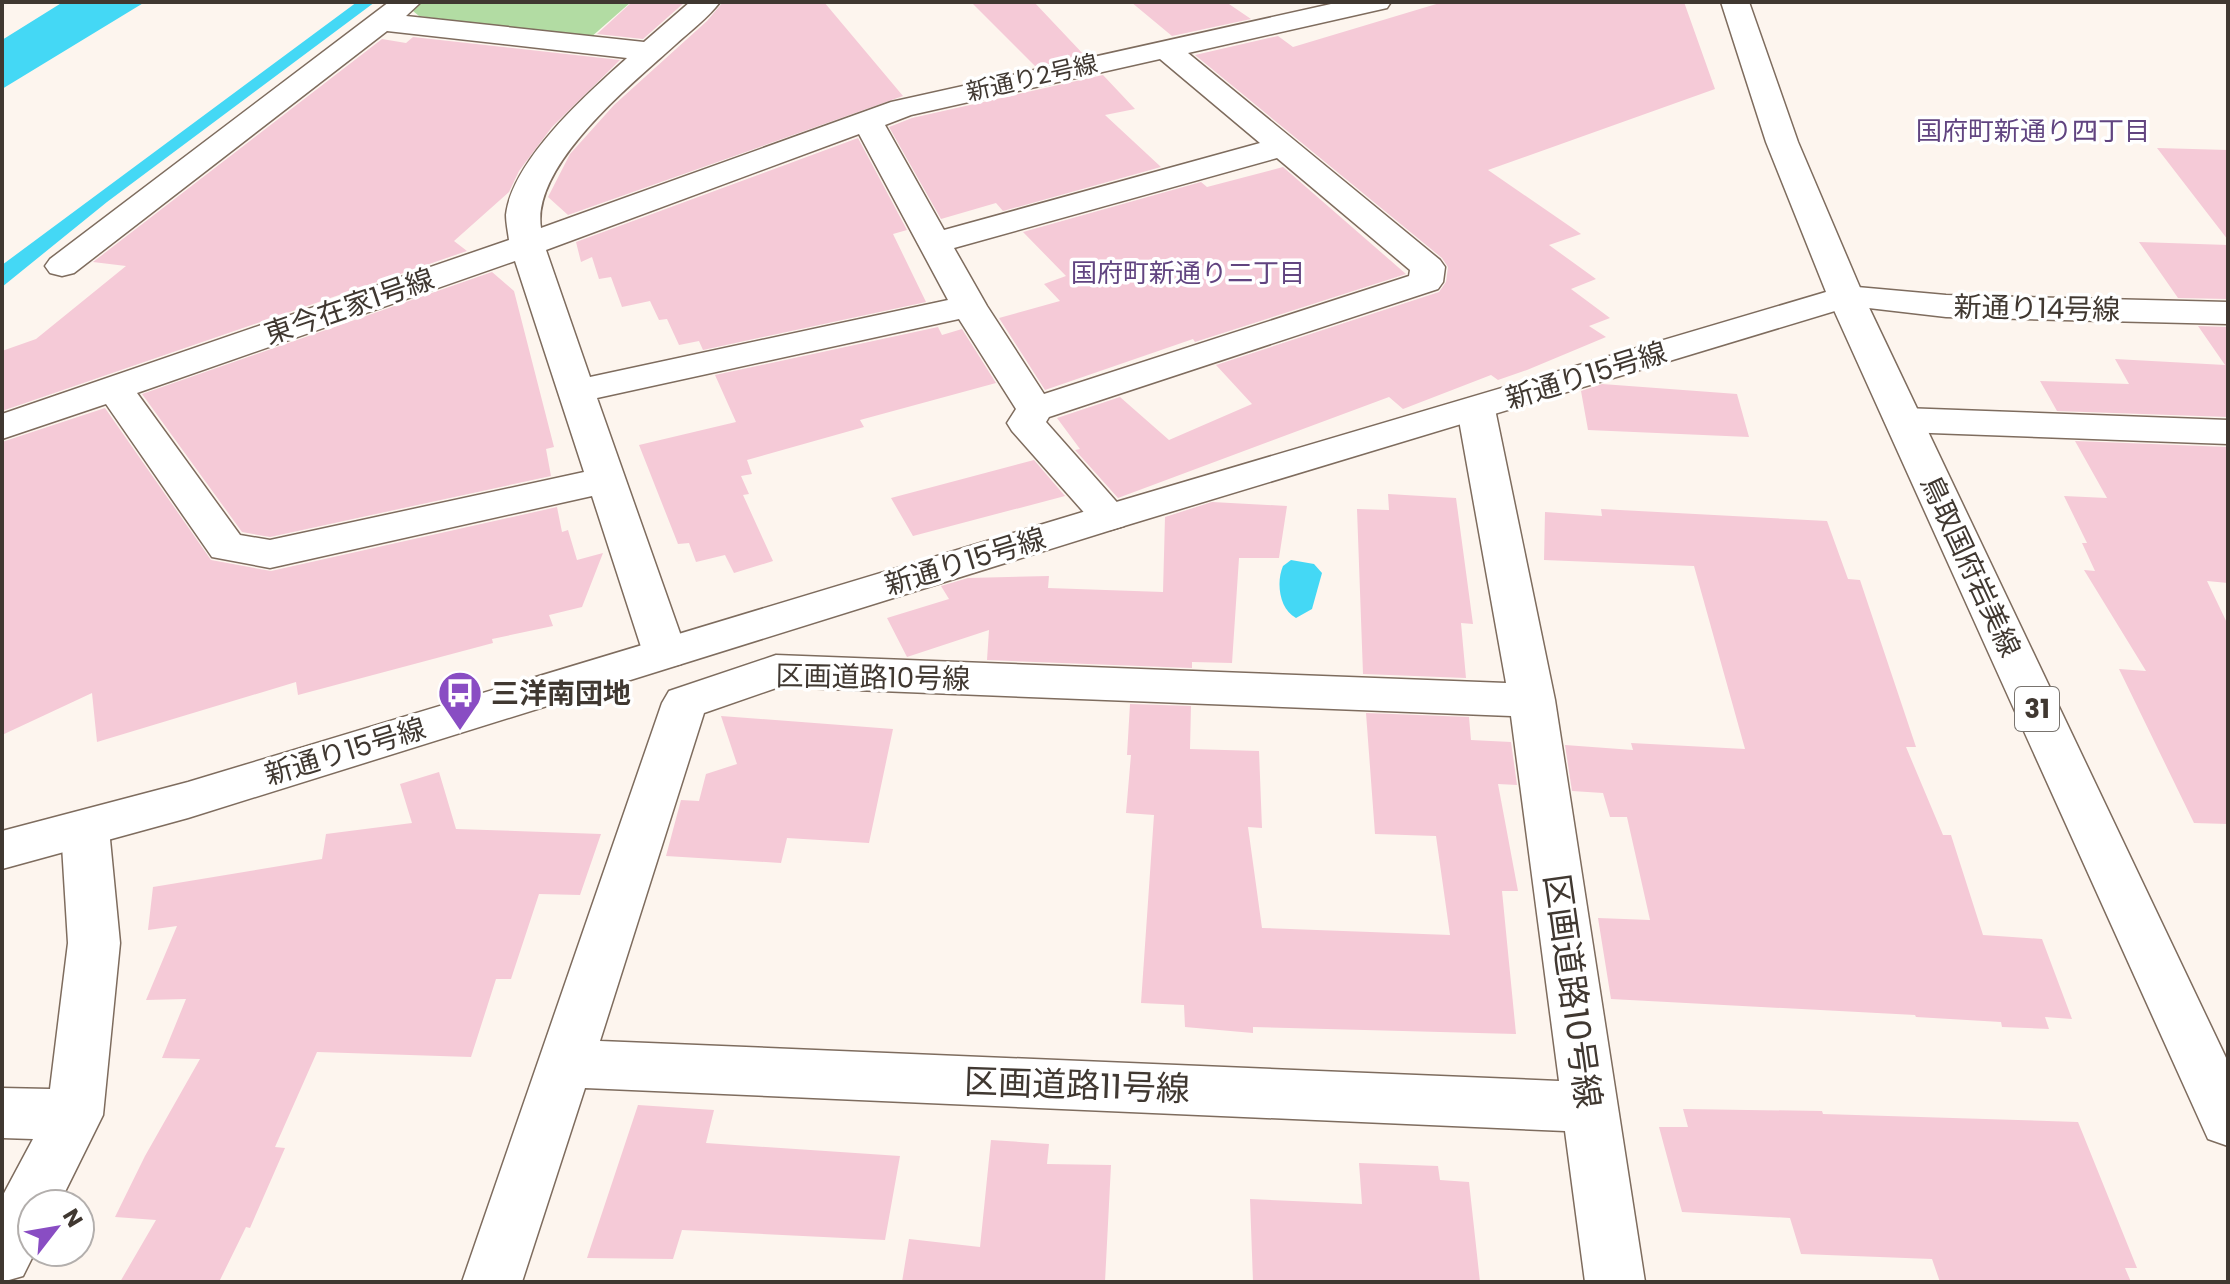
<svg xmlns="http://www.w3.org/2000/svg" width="2230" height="1284" viewBox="0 0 2230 1284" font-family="Poppins,'Noto Sans JP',sans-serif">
<rect width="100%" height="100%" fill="#fdf5ee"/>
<path fill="#b2dca3" d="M421,2h210l-41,36 -171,-22 -6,-5z"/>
<path fill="#44d8f5" d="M63,2h82l-143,87v-49z
M357,2h18l-268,200 -105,85v-22z
M1291,560l23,4 8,9 -10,36 -16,9c-17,-9 -20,-36 -13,-52z"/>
<path fill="#f5cad7" d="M632,2h53l-42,37 -46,-5z
M723,2h101l79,94 -335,119 -20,-18 22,-43 44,-49 93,-84z
M971,2h63l51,54 -49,11z
M1131,2h95l25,17 -79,17z
M1443,2h241l31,87 -227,81 93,64 -32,11 47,34 -25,10 39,29 -21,8 17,11 -79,33 -29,10 -7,-5 -88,34 -14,-12 -271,101 -43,-48 5,-1 -23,-31 63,-21 49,43 83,-36 -36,-39 223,-73 7,-10 2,-15 -6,-9 -247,-203 83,-19 15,11z
M413,37l207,23 -68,67 -33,44 -10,21 -55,49 13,10 -465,160v-60l34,-12 90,-73 -33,-4 289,-223 24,4z
M1103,75l32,34 -30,6 56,52 -158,44 -7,-8 -55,16 -52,-92 23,-9z
M858,138l49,92 -14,4 33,68 -223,48 -4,-9 -20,4 -12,-26 -8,1 -9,-19 -28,6 -11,-30 -12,2 -7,-22 -11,5 -5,-20z
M2157,148l71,2v90z
M1283,167l123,107 -211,68 -2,-3 -148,51 -46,-72 61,-17 -16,-17 22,-8 -43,-44 178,-50 6,5z
M2139,242l89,3v54l-50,-1z
M492,272l22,19 40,156 -8,2 5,27 -281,61 -28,-5 -100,-138z
M2198,326l30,1v90l-171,-6 -17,-30 89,3 -14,-25 110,6z
M938,327l4,8 20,-6 34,54 -136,37 4,7 -117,33 5,14 -11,2 8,18 -6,1 30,66 -39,12 -9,-18 -29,7 -7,-19 -11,1 -39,-99 97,-23 -21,-47z
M1602,384l135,10 12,43 -161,-7 -7,-39z
M105,408l106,152 60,11 286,-64 5,25 6,-2 9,30 26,-7 -21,54 -33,8 4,11 -61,13 1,4 -195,52 -2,-13 -199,60 -5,-49 -90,42v-293z
M2075,441l153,6v136l-21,-2 21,44v199l-34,-1 -75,-154 27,2 -62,-101 11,1 -13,-28h5l-23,-47 43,2z
M1034,460l31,36 -152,40 -22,-38z
M1388,494l68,4 17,126 -12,-1 5,55 -103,-4 -6,-165 32,1z
M1212,502l75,4 -8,52h-40l-7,105 -40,-1v6l-205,-8 2,-30 -82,27 -20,-39 62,-19 -8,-13 27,-8 81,-2 -1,12 115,4 2,-75z
M1601,509l226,12 21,58 12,1 56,167h-10l37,88h8l32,100 59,4 30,80 -27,-2 4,12 -47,-2 -1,-5 -85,-5 -1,-2 -304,-16 -13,-81 52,2 -23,-103h-17l-7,-24 -31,-2 -7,-46 68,5 -2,-7 114,6 -51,-183 -150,-6 1,-48 57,4z
M1130,704l61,2 -1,43 69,2 3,77 -14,-1 14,101 188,7 -14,-99 -61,-2 -9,-121 103,4 2,23 40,2 6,43 -19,-1 20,107h-16l14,143 -263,-7v6l-68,-6 -1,-22 -43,-2 13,-188 -28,-2 5,-58h-4z
M721,716l172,13 -24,114 -82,-5 -6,25 -115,-7 15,-56 18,1 7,-27 31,-10z
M439,772l17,57 145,5 -21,61 -41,-1 -28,85h-15l-25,78 -154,-5 -42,95 10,1 -35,80 -4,-1 -27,55h-99l36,-62 -41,-3 30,-61 55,-97 -38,-1 24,-59 -40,1 31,-74 -29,4 5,-43 169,-28 4,-25 86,-11 -12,-39z
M638,1105l76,5 -8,33 194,13 -15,84 -203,-10 -9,29 -86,-1z
M1683,1109l139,2 1,3 255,8 59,146h-12l6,14h-191l-8,-23 -131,-5 -11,-36 -108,-6 -23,-85h29z
M991,1140l58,4 -2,20 64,1 -6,117h-203l7,-43 71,8z
M1359,1163l79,3 2,14 29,2 11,100h-227l-3,-83 112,5z"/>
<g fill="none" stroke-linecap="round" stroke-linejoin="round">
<g stroke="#7e6c5e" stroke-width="3">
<path id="street" d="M389,2h32l-15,14 238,26 46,-40h30c-12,16 -30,29 -45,43 -42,38 -144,120 -134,183l350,-126 449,-100h51l-4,6 -199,45 252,207 5,7 -2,15 -5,7 -389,128 -3,5 84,95 -6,9 -14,4 -14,-4 -84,-95 -5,-8 9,-14 -57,-90 -362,79 90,255 -6,11 -16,4 -16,-4 -6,-11 -51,-157 -322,72 -58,-11 -106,-153 -104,35v-25l507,-174c-1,-8 -3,-17 -3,-25 6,-55 82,-122 121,-157l-240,-27 -313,242 -12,3 -12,-3 -5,-7 5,-7zM1160,59l100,84 -316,87 -59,-105 26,-10zM859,134l89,166 -358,77 -44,-127zM1277,158l133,112 -1,6 -365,118 -57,-88 -33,-58zM515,261l69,211 -314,68 -30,-5 -103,-142z
M1846,286l100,9 282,7v22l-282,-7 -112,-13 -6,-7 6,-7z
M1476,398l13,3 6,8 60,291 90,582h-60l-20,-151 -980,-43 -63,194h-60l200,-579 7,-12 107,-36 730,28 -49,-274 6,-8zM779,687l732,29 48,365 -959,-40 104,-328z
M1903,408l325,12v24l-325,-12 -14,-4 -5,-8 5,-8z
M85,810l17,6 7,13 11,114 -17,172 -44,89h-27v48h3l-12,24 -21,6v-85l31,-58 -31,-1v-50l48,1 18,-146 -7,-114 7,-13z"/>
</g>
<g stroke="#7e6c5e" stroke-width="3">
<path id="secondary" d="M1846,286l12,4 6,7 -6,7 -734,222 -936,292 -186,51v-38l186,-49 908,-274z"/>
</g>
<g stroke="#7e6c5e" stroke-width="3">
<path id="primary" d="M1721,2h28l49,140 66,155 364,765v84l-20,-7 -380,-842 -62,-155z"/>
</g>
<use href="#street" fill="#fff" fill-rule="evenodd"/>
<use href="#secondary" fill="#fff" fill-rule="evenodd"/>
<use href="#primary" fill="#fff" fill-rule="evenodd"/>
</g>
<defs>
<g id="bus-pin" transform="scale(2.3)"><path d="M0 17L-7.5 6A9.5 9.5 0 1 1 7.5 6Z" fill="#894dc3" stroke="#fff"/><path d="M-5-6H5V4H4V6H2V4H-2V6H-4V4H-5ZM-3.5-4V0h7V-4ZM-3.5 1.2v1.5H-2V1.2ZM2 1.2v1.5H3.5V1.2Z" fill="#fff"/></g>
</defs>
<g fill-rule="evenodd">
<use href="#bus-pin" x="460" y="693"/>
</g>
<g text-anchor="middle" stroke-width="7" stroke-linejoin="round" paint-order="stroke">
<g font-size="24" fill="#403831" stroke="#fff">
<text transform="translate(1032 78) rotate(-13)" y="8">新通り2号線</text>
</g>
<g font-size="26" fill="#614480" stroke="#fff">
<text x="2033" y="140">国府町新通り四丁目</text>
<text x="1188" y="282">国府町新通り二丁目</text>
</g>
<rect fill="#fff" stroke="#79746f" stroke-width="2" x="2015" y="687" width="44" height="44" rx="6"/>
<g font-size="26" font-weight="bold" fill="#403831">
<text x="2037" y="718">31</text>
</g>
<g font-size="28" fill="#403831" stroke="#fff">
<text transform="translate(349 306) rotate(-19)" y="10">東今在家1号線</text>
<text transform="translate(2037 308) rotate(1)" y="10">新通り14号線</text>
<text transform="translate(1586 375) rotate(-17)" y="10">新通り15号線</text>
<text transform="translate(965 561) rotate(-17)" y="10">新通り15号線</text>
<text transform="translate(1971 566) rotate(65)" y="10">鳥取国府岩美線</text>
<text transform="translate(873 677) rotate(1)" y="10">区画道路10号線</text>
<text transform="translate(345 751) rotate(-17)" y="10">新通り15号線</text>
</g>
<g font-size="28" font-weight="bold" fill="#403831" stroke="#fff" text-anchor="start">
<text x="491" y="703">三洋南団地</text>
</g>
<g font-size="34" fill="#403831" stroke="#fff">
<text transform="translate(1573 991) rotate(82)" y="12">区画道路10号線</text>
<text transform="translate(1077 1085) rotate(2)" y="12">区画道路11号線</text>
</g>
</g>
<rect width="2230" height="1284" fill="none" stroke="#403831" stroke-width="8"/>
<g transform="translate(56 1228) rotate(59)"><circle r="38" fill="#ffffff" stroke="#b3afad" stroke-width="2"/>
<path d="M0-6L14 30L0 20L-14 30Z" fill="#894dc3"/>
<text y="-12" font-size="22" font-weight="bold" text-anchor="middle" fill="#403831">N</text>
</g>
</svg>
